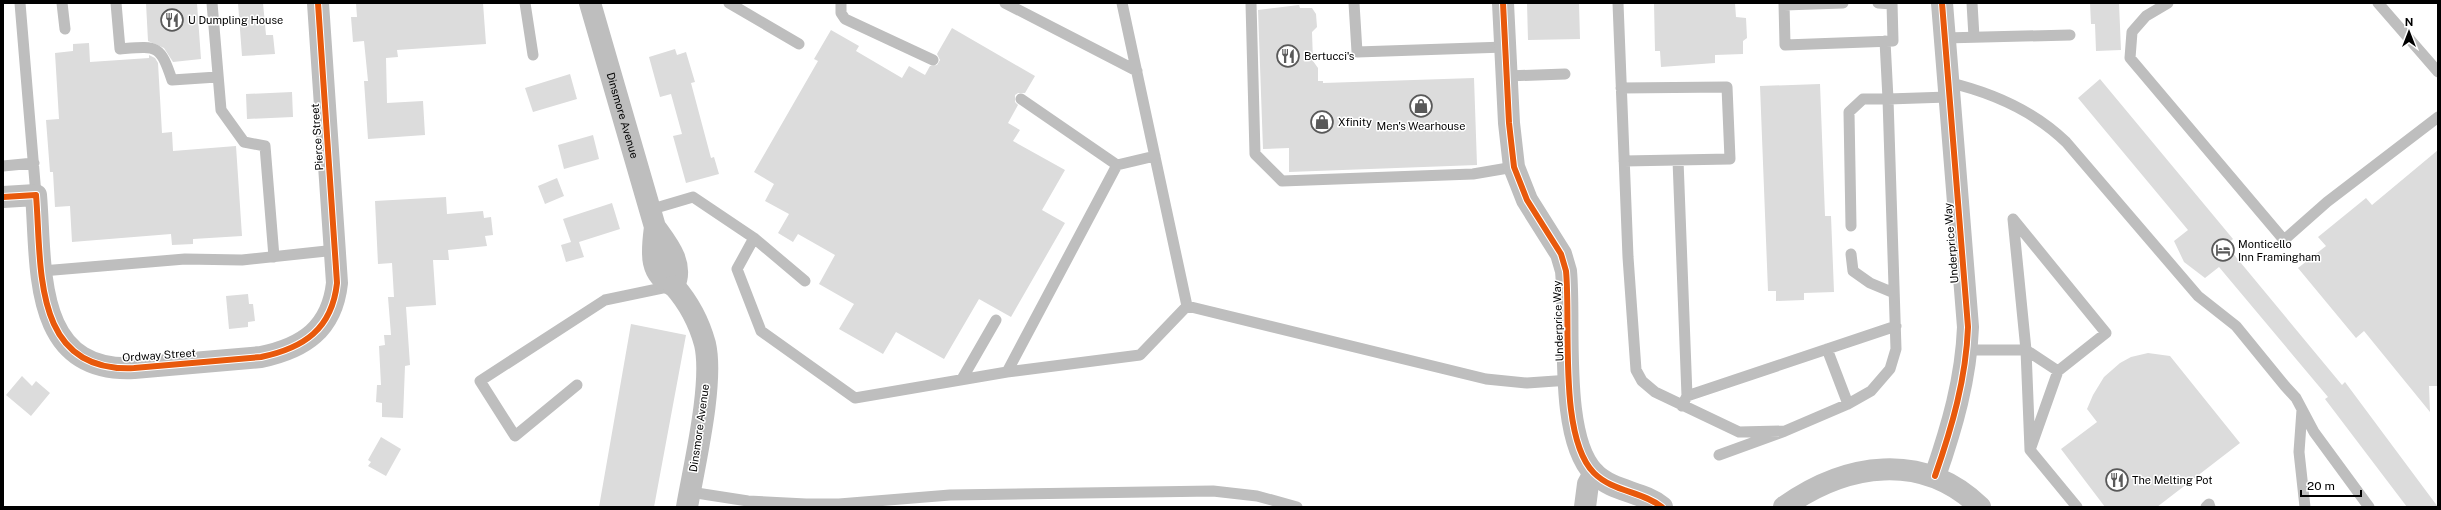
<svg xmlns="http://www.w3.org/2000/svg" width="2441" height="510" viewBox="0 0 2441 510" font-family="'Public Sans',sans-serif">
<rect width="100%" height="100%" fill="#fff"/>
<path fill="#dcdcdc" d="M146,3h51l4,56 -28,3 -9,-14 -16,-7z
M238,3h25l3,32h7l2,19 -33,2z
M356,3h127l3,41 -89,6 1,7 -12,1 1,45 36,-2 2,34 -57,4 -4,-58h4l-4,-40 -11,1 -2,-25h6z
M1527,3h52l1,36 -52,1z
M1654,3h81l1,14 10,1 1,20 -4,3v13l-28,1v8l-54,4 -1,-16h-5z
M2090,3h29l2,47 -25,1 -1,-27h-4z
M1299,5l1,3h12l4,6 1,13 -5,5 1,29 5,7v13h5v2l151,-5 3,87 -188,7v-24l-26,1 -5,-139z
M952,28l83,48 -10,17h-7l-3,2v7l3,3 -10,18 12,7 -7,11 52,29 -23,40 23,13 -54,94 -32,-18 -35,60 -48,-27 -13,22 -44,-25 15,-25 -35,-20 16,-29 -37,-21 -5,8 -15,-9 11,-19 -24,-13 9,-17 -20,-12 64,-111 -4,-2 17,-29 28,16 -3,5 46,27 7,-12 16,9 5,-9 7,-1 3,-5 -3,-6z
M89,43l1,19 59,-4v-3l6,3 3,5 4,70 10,-1 1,19 63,-5 6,90 -49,3v5l-21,1 -1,-11 -99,8 -2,-36 -15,1 -2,-35h-3l-4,-52 13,-1 -4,-66 18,-2v-7z
M675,49l2,6 9,-3 9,30 -4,1 20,75 3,-1 5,17 -33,9 -13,-47 9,-2 -11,-40 -11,3 -11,-40z
M570,74l7,25 -44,13 -8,-24z
M2100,79l133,160 -7,6 116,140 3,-3 93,125h-31l-82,-108 3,-2 -109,-130 -14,11 -21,-16 -10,-21 14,-11 -110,-132z
M1820,84l5,132h6l3,76 -30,1v7l-28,1v-10h-8l-8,-205z
M292,92l1,25 -46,2 -1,-25z
M593,135l6,24 -35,10 -6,-24z
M2438,150v236h-9l1,26 -66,-81 -8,7 -58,-70 28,-22 -8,-9 48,-39 6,7z
M557,178l7,18 -19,8 -7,-18z
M446,197l1,17 36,-3 1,7 7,-1 2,18 -8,1 2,10 -39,4 1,10h-16l3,45 -30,2 4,58 -5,1 -2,52 -21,-1v-14l-6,-1 1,-17h4l-2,-39 6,-1 -1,-10h7l-3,-38h6l-2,-34 -14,1 -3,-63z
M612,203l8,26 -41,13 5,15 -18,5 -5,-17 10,-3 -8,-23z
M248,294l1,10h4l2,17 -7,1v5l-19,2 -3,-33z
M631,324l55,11 -32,172h-55z
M2148,353l22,3 70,87 -83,64h-52l-44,-58 36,-27 -10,-13 6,-14 11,-18 16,-14 11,-6z
M22,376l10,10 4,-5 14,12 -19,23 -25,-21z
M381,437l20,12 -15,27 -18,-10 3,-4 -3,-2z"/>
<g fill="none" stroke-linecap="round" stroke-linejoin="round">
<path stroke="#bebebe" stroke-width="11" d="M20,3l16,192
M62,3l3,26
M116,3l4,46c37,-3 40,-5 52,31l45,-3
M212,3l9,107 23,32 21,4 9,111
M525,3l8,52
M729,3l70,41
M841,3v10l4,6 88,41
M1005,3l132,68
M1122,3l65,303 299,73 41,4 43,-3
M1251,3l4,151 27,27 191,-7 41,-7
M1354,3l3,49 148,-5
M1618,3l10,254 8,113 6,11 13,11 84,40 46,-1
M1784,3l1,42 108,-4 -1,-38
M1878,3l14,1
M1972,3l2,34
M2168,3l-22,13 -14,16 -2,26 154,182 43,-38 111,-85
M2378,3l60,69
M1784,5l59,-2
M1944,38l126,-3
M1507,76l58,-2
M1947,82c43,10 87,29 119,60l132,154 38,30 49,60 11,12 18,34 55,75
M1621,88l106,-1 3,72 -106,2
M1021,99l96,66 38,-9
M1678,160l9,236 -5,10
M3,166l31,-3
M649,210l44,-13 61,41
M1851,226l-2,-114 14,-13h25l-3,-58
M1851,254l2,17 17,12 24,10
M42,271l143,-12 57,1 94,-10
M805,281l-51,-43 -17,31 24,62 94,67 152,-26 133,-17 47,-49
M1827,349l21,55
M1967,350h59l4,100 47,57
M1007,372l110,-207
M962,379l34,-59
M577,385l-62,51 -35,-55 125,-81 67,-14
M1687,396l209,-70
M2302,410l-3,42 6,55
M2030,450l28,-79 48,-38 -93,-114 13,131 32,21
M1719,455l66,-24 63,-27 23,-13 19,-22 6,-20 -8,-250 60,-2
M690,492l58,9 58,3h33l111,-9 263,-4 44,5 40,11
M2206,507l3,-3 1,3"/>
<g stroke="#bebebe" stroke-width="22">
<path id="s1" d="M590,3l65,224c13,18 29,37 19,59 -26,-12 -22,-35 -19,-59"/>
<path d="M1503,3l6,120 5,44 13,33 34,54 5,17c5,51 -8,166 28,202 19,19 48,18 68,34"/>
<path d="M3,197l33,-2c6,71 -5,178 98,173l127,-11c43,-9 71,-28 76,-74l-19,-280"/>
<path d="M674,286c15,17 25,36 31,58 9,39 -11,122 -18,163"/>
<path d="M1935,476c17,-49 31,-97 33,-149l-26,-324"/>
<path d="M1585,507l3,-23 6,-11"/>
<path d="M1784,507c62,-44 138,-56 196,0"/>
</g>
<g stroke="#fff" stroke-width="8">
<path id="cycleway" d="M1503,3l6,120 5,44 13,33 34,54 5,17c5,51 -8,166 28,202 19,19 48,18 68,34
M3,197l33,-2c6,71 -5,178 98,173l127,-11c43,-9 71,-28 76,-74l-19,-280
M1935,476c17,-49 31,-97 33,-149l-26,-324"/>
</g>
<use href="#cycleway" stroke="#e8590c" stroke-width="6"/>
</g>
<defs>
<g id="restaurant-ring" transform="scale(1.15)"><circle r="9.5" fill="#fff" stroke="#595959" stroke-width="1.5"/><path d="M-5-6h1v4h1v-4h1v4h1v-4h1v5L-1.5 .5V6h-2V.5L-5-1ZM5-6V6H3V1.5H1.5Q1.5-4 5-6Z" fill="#595959"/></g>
<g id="shop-ring" transform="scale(1.15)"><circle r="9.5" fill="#fff" stroke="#595959" stroke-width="1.5"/><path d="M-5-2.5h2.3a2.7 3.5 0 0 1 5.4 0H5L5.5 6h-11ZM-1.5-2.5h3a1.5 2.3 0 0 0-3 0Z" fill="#595959"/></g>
<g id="hotel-ring" transform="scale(1.15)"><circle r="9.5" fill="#fff" stroke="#595959" stroke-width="1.5"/><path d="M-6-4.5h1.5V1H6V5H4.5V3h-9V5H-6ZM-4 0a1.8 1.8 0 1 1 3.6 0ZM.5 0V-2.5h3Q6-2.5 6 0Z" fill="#595959"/></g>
</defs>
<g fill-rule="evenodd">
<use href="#restaurant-ring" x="172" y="20"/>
<use href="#restaurant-ring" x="1288" y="56"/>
<use href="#shop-ring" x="1421" y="106"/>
<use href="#shop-ring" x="1322" y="122"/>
<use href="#hotel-ring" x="2223" y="250"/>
<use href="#restaurant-ring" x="2117" y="480"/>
</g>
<g text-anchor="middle" stroke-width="3" stroke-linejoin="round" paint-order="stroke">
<g font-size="11" fill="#000" stroke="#fff" text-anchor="start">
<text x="188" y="24">U Dumpling House</text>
<text x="1304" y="60">Bertucci's</text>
<text x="1338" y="126">Xfinity</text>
<text x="1421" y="130" text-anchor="middle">Men's Wearhouse</text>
<text x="2238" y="248">Monticello<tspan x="2238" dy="13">Inn Framingham</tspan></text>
<text x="2132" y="484">The Melting Pot</text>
</g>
<g font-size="11" fill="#000" stroke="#fff">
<text dy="4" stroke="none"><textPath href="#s1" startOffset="117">Dinsmore Avenue</textPath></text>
<text transform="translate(317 137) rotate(-94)" y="4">Pierce Street</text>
<text transform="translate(1951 243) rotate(-95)" y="4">Underprice Way</text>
<text transform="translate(1558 321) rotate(-92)" y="4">Underprice Way</text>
<text transform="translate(159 355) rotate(-4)" y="4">Ordway Street</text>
<text transform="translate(699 428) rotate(-82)" y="4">Dinsmore Avenue</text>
</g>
</g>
<rect width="2441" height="510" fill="none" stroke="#000000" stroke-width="8"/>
<g transform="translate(2409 32)" stroke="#ffffff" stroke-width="3" paint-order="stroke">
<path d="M0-3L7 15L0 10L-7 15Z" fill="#000000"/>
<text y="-6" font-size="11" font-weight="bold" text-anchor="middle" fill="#000000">N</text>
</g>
<path d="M2301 490v6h60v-6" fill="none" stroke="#000000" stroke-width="2"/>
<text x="2307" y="490" font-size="12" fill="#000000" stroke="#ffffff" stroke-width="3" paint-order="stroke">20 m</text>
</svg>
